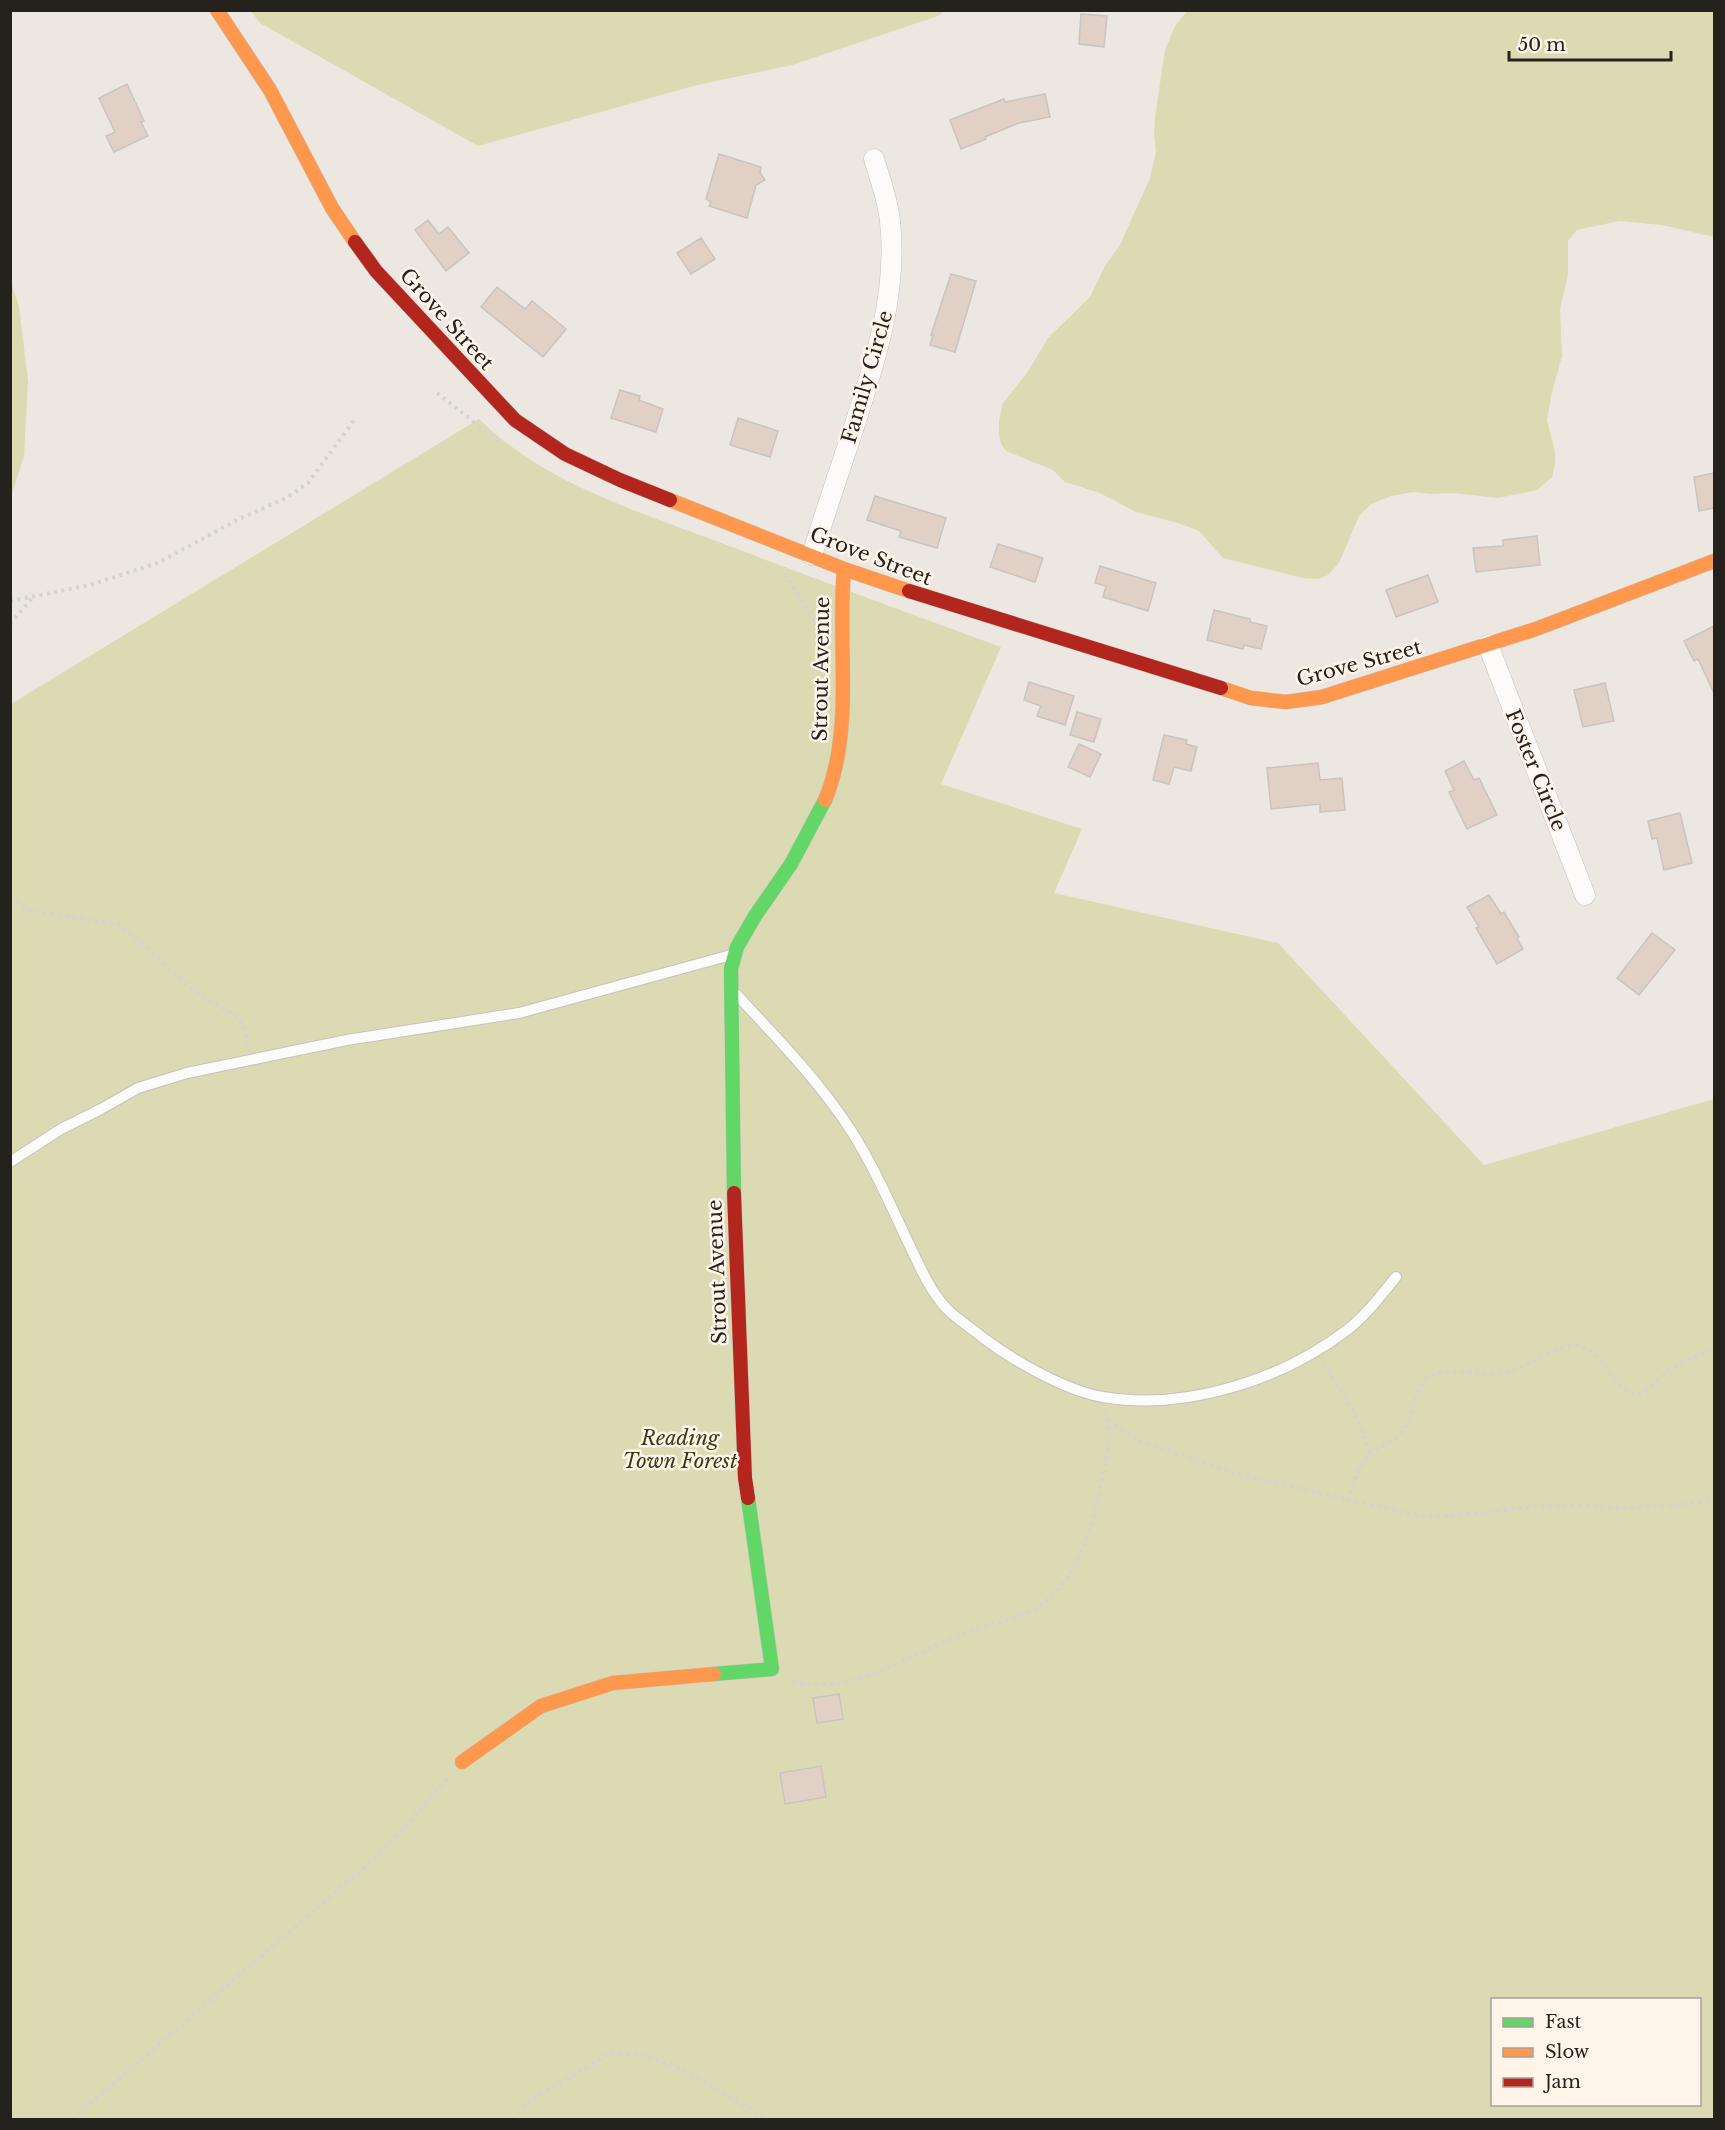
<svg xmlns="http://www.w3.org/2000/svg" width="1725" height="2130" viewBox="0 0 1725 2130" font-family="'Libre Baskerville',serif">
<rect width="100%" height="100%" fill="#ede7e1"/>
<path fill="#dbdab2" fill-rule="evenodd" d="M251,11h694l-7,5 -146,49 -95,20 -219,61 -218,-123z
M1187,11h527v226l-52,-12 -43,-4 -42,9 -9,11v33l-8,36 2,46 -11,40 -4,24 8,32v13l-3,12 -15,13 -39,8 -45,-5 -23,1 -16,-2 -23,4 -20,8 -12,12 -20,47 -11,12 -9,4 -16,-1 -80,-20 -24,-27 -21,-8 -42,-11 -36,-19 -35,-11 -12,-12 -47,-19 -5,-7 -2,-9v-15l4,-17 24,-30 21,-35 42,-41 15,-31 15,-21 30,-67 6,-26 -2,-18 1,-17 10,-67 10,-24z
M10,279l9,27 9,75 -4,75 -13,40z
M479,419c67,66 159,92 245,125 92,35 184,69 277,103l-60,137 141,45 -28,64 224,50 206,222 230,-66v1020l-1703,1v-1416zM1492,2000h208v104h-208z"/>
<path fill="#e1d0c6" stroke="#c9c4c1" stroke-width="1.5" d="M1081,14l26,2 -3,31 -25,-3z
M127,84l17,37 -3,1 7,14 -34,16 -8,-16 9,-4 -16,-34z
M1045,94l5,23 -31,6 -34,14 1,2 -25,10 -11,-29 54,-21 1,3z
M719,154l42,13 -1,6 5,7 -9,5 -9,33 -38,-12 2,-4 -5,-3z
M428,220l11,14 9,-7 21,26 -23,18 -31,-41z
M701,238l14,21 -24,15 -14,-21z
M951,274l25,7 -21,71 -25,-7 3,-10h-2z
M497,287l28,22 7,-8 34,28 -23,28 -62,-50z
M620,390l20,6 -1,4 24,9 -7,23 -45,-14z
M738,418l40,13 -8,26 -40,-12z
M1714,473v35l-15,3 -5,-34z
M875,496l71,22 -9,30 -38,-11 2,-6 -34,-11z
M1537,536l3,29 -64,7 -3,-24 30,-2v-6z
M998,544l45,14 -8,24 -45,-15z
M1100,566l56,17 -8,28 -45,-14 3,-11 -11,-3z
M1428,575l10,27 -42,15 -10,-27z
M1214,610l36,9v3l17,4 -6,23 -17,-4 -1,4 -36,-9z
M1714,626v67l-16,-34 -4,2 -10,-20z
M1029,682l45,14 -9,29 -28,-9 4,-10 -17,-6z
M1605,683l9,38 -31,6 -9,-37z
M1077,712l24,7 -7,23 -24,-7z
M1164,735l23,5 -1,4 11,3 -6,24 -17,-4 -5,17 -16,-4z
M1079,744l22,10 -11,23 -22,-10z
M1464,761l10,19 5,-2 18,37 -30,14 -18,-37 5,-2 -9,-19z
M1318,763l2,17 22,-2 3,32 -25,2v-8l-49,5 -4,-41z
M1680,813l12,50 -28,7 -7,-32 -5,1 -4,-18z
M1489,895l12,19 3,-2 15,25 -2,2 6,10 -26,15 -21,-36 3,-1 -12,-20z
M1652,933l23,17 -36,45 -22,-17z
M839,1694l4,25 -26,4 -4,-25z
M821,1766l5,31 -41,7 -5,-31z"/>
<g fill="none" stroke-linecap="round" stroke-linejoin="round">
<g stroke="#c7c2be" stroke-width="12">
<path id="lane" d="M736,994c40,43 82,86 114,135 22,34 39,72 56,109 12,24 22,51 41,71 10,10 24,19 35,28 30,23 84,54 121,60 82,14 179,-17 244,-67 19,-14 34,-35 49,-53
M10,1162l51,-33 40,-20 37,-21 49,-15 160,-33 172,-27 212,-58"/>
</g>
<g stroke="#c7c2be" stroke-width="21">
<path id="street" d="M812,555c13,-42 27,-83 41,-125 22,-68 45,-137 37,-209 -2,-21 -10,-42 -16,-62
M1488,645l97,250"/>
</g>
<g stroke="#c7c2be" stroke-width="15">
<path id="fast" d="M734,1193l-3,-224 6,-22 18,-31 36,-52 34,-64
M714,1674l58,-5 -24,-171"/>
</g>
<g stroke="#c7c2be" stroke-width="15">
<path id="slow" d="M217,10l53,80 62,118 23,34
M670,500l174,69 65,22
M1221,688l30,10 35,4 36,-5 214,-68 178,-68
M825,800c6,-13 9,-26 12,-40 12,-63 1,-127 7,-191
M462,1762l79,-56 72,-23 101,-9"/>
</g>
<g stroke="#c7c2be" stroke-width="15">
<path id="jam" d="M355,242l21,29 139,149 50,34 55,26 50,20
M909,591l312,97
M734,1193l11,285 3,20"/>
</g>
<path stroke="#d5d3d2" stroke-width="4" stroke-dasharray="3 4.5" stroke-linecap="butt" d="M437,393l61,48
M785,574l32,52
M10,601l80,-16 68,-22 79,-43 49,-22 22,-15 47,-64
M10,624l23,-27
M10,897l18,13 93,15 76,68 41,24 10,21 -2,7
M1324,1364c16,27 40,57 45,90l-13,21 -8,26
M1108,1420l32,21 94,32 181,42 35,1 80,-9 52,-2 39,3 57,-3 36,-5
M1369,1454c10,-8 23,-11 31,-20 14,-14 13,-49 31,-59 15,-8 55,2 76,-3 21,-4 52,-31 72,-26 24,5 37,48 58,48 11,0 21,-14 29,-21 14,-11 32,-17 48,-24
M793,1681c47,14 93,-13 135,-32 22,-10 45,-18 68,-26 14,-4 30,-8 42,-16 39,-27 51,-71 61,-114 6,-26 15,-55 7,-81
M75,2120l2,-5 305,-263 66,-74
M514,2120l5,-10 11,-10 81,-47 17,1 17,2 31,10 93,54"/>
<use href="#lane" stroke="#fcfbfa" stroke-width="10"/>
<use href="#street" stroke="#fcfbfa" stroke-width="20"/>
<use href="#fast" stroke="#63d668" stroke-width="14"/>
<use href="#slow" stroke="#ff974d" stroke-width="14"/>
<use href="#jam" stroke="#b3261e" stroke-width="14"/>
</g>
<g text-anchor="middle" stroke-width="5" stroke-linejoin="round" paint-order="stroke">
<g font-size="20" fill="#25211d" stroke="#fff4ea">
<text transform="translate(447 319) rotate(48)" y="7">Grove Street</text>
<text transform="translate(867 377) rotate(-74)" y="7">Family Circle</text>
<text transform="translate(871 556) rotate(21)" y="7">Grove Street</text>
<text transform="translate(1359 663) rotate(-15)" y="7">Grove Street</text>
<text transform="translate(821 669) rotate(-89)" y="7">Strout Avenue</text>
<text transform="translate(1536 770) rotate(68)" y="7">Foster Circle</text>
<text transform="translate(717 1272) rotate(-92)" y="7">Strout Avenue</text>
</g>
<g font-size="20" font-style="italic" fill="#3a3b12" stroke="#fff4ea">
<text x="680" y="1445">Reading<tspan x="680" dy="23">Town Forest</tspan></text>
</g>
</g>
<rect width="1725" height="2130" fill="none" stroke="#25211d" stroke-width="24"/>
<rect x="1491" y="1998" width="210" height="108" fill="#fff4ea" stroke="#a8a098" stroke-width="1.5"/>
<rect x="1503" y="2018" width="30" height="9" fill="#63d668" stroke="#a8a098" stroke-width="1.5"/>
<text x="1545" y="2028" font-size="18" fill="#25211d">Fast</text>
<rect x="1503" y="2048" width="30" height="9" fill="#ff974d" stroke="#a8a098" stroke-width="1.5"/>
<text x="1545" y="2058" font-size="18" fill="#25211d">Slow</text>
<rect x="1503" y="2078" width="30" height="9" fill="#b3261e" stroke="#a8a098" stroke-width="1.5"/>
<text x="1545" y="2088" font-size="18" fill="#25211d">Jam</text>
<path d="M1509 51v9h162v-9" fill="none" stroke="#25211d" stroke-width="3"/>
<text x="1518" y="51" font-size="18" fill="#25211d" stroke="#fff4ea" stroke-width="4.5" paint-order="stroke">50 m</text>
</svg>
